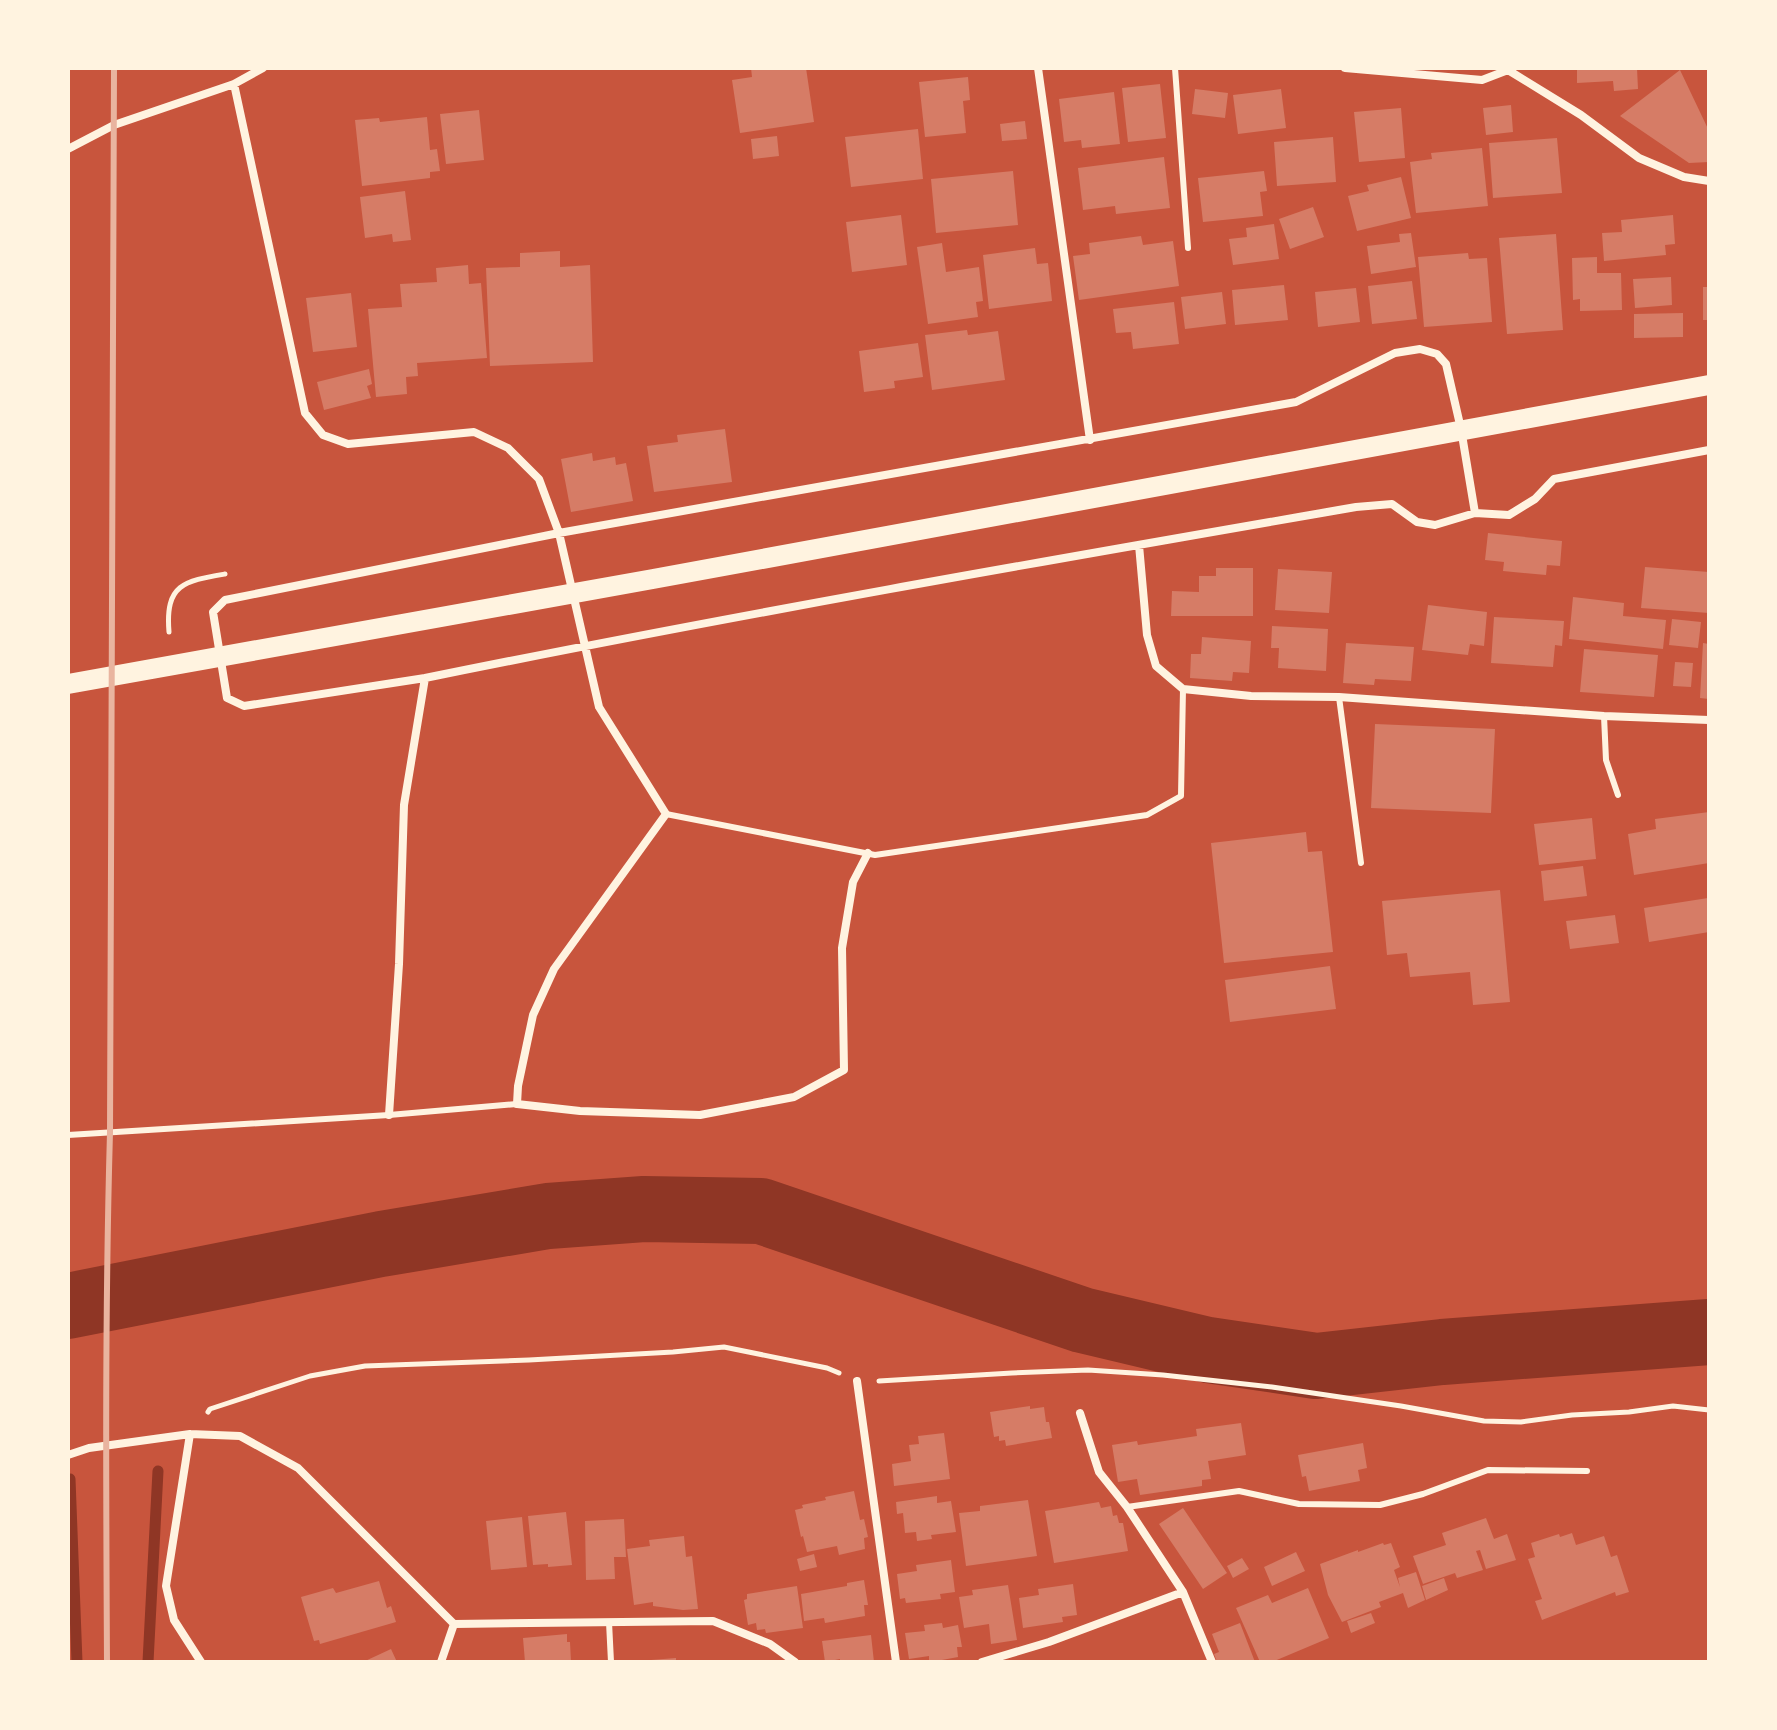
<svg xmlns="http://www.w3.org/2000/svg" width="1777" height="1730" viewBox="0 0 1777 1730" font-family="Montserrat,sans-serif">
<rect width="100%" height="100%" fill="#c8553d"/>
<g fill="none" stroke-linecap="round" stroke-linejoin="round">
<path stroke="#8f3625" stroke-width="11" d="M70,1479l7,183
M148,1662l10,-191"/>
<path stroke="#8f3625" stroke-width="66" d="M68,1306l313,-62 167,-28 96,-7 117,2 321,109 126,30 108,16 126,-14 267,-20"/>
</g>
<path fill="#d67c66" d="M751,68h55l8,54 -74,11 -8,-53 20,-3z
M1577,68h60l1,21 -24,2 -1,-10 -36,2z
M1680,70l29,61v31l-20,1 -69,-47z
M968,77l2,23 -7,1 3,32 -41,4 -6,-55z
M1160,84l6,54 -38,4 -6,-54z
M1195,89l33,4 -3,25 -33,-4z
M1281,89l5,39 -48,6 -5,-39z
M1114,92l6,52 -38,4 -1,-8 -17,2 -5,-43z
M1511,105l2,27 -27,3 -3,-27z
M1401,108l4,50 -46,4 -5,-50z
M479,110l5,50 -38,4 -6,-50z
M427,117l3,33 7,-1 3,22 -10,1v6l-68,8 -7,-66 24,-2 1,4z
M1025,121l2,18 -25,2 -2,-17z
M918,129l5,50 -72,8 -6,-50z
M777,136l2,20 -26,3 -2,-20z
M1333,137l3,45 -59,4 -3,-44z
M1557,138l5,55 -69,5 -4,-55z
M1482,148l6,58 -72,7 -6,-51 22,-3 -1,-6z
M1164,157l6,51 -54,6 -1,-8 -32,4 -5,-42z
M1013,171l5,54 -82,8 -5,-54z
M1264,171l3,20 -7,1 3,24 -60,6 -5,-44z
M1401,177l10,41 -54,13 -9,-35 21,-5 -2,-6z
M405,191l6,49 -18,2 -1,-8 -27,4 -5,-41z
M1313,207l11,30 -34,12 -11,-30z
M901,215l6,50 -55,7 -6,-50z
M1673,215l2,29 -10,1 1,10 -62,6 -2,-28 20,-1 -1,-12z
M1274,224l5,35 -46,6 -4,-26 18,-2 -1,-9z
M1411,233l5,34 -45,7 -4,-28 33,-4 -1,-8z
M1556,234l7,96 -56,4 -8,-96z
M1141,236l2,9 30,-4 6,45 -100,14 -6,-44 17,-2 -1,-11z
M942,243l4,29 33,-5 4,34 -7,1 2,15 -50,7 -11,-77z
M1035,248l2,16 11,-1 4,38 -63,8 -6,-54z
M560,251v16l30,-2 3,97 -103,4 -4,-98 34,-1v-14z
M1468,253l1,6 18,-1 5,64 -68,5 -6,-70z
M1597,257v16h24l1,37 -42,1v-12l-7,1 -1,-42z
M468,265l1,19 12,-1 6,75 -70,5 1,13 -12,1 1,17 -31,3 -8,-88 34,-2 -2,-23 37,-2 -1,-14z
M1671,277l1,28 -37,3 -2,-29z
M1412,281l5,38 -45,5 -4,-38z
M1284,285l4,35 -53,5 -3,-35z
M1703,287h6v33h-6z
M1356,288l4,34 -42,5 -3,-35z
M1222,292l4,32 -41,5 -4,-32z
M351,293l6,54 -44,5 -7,-54z
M1174,302l5,42 -46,5 -2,-17 -15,1 -3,-24z
M1683,313v24l-49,1v-24z
M967,330l1,5 30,-4 7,49 -73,10 -7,-55z
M918,343l5,34 -29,4 1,7 -31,4 -5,-41z
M369,369l3,15 -5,2 4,12 -47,12 -7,-28z
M725,429l7,53 -78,10 -7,-46 31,-4 -1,-7z
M592,453l1,8 22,-4 1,8 10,-2 7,38 -62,11 -10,-53z
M1488,533l74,8 -2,25 -13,-1 -1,10 -43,-4 1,-9 -19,-2z
M1645,567l64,5v41l-68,-5z
M1216,568h37v48h-82l1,-25 27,1v-16h17z
M1278,569l54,3 -3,41 -54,-3z
M1573,597l51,6 -1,13 43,4 -3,29 -94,-10z
M1428,605l59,7 -3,34 -14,-2 -2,11 -46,-5z
M1494,617l70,4 -2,25 -7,-1 -2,22 -62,-4z
M1672,619l29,3 -3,26 -29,-3z
M1272,626l56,3 -2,42 -48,-3 1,-20h-8z
M1202,637l49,4 -2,32 -16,-1 -1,9 -42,-3 1,-24h10z
M1346,643l68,4 -3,34 -36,-2 -1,6 -31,-2z
M1703,643l6,1v55l-9,-1z
M1584,649l74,6 -4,42 -74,-5z
M1675,662l18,1 -2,24 -18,-1z
M1375,724l120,5 -4,84 -120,-5z
M1709,812v51l-75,12 -6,-41 28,-5 -1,-10z
M1592,818l4,41 -57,6 -5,-41z
M1306,832l2,20 14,-1 11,101 -109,11 -13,-120z
M1583,866l4,30 -43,5 -3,-30z
M1500,890l10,112 -37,3 -3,-33 -60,5 -3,-24 -20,2 -5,-54z
M1708,898l1,34 -60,10 -5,-34z
M1615,915l4,28 -49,6 -4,-28z
M1330,966l6,43 -106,13 -5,-42z
M1030,1406v3l14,-2 2,15h3l3,16 -46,8 -1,-6 -6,1v-5l-5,1 -4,-25z
M1241,1423l5,32 -38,6 3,18 -9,1v6l-62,9 -3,-16 -19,3 -6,-37 25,-4 1,4 59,-9 -1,-7z
M944,1433l6,46 -56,7 -2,-22 19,-3 -2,-16 10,-1 -1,-8z
M1363,1443l4,25 -9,2 2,11 -51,10 -3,-15 -4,1 -4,-22z
M854,1491l6,29 4,-1 4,18 -4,1 1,11 -26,6 -2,-9 -30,6 -4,-16 -2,1 -6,-27 8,-2 -1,-3 24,-5 -1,-3z
M937,1496v7l14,-2 5,31 -25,3 1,4 -15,2 -1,-9 -11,1 -2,-20 -6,1 -1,-12z
M1028,1500l9,56 -71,10 -7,-53 21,-2v-5z
M1099,1502l2,6 10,-2 2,10 4,-1 2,8h4l5,28 -74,12 -9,-52z
M1183,1508l44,65 -24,16 -44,-65z
M566,1512l6,53 -24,2v-3l-15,1 -5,-49z
M522,1517l5,50 -36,3 -5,-49z
M1486,1518l8,21 13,-5 9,26 -30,9 -6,-19 -4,1 7,19 -26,8 -2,-5 -32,11 -10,-28 33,-11 -4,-12z
M624,1519l2,38h-12l1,22 -29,1 -1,-59z
M1572,1533l4,12 28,-9 7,21 6,-2 12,37 -13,4 -1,-4 -73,28 -7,-19 7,-2 -14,-40 7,-2 -4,-14 28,-9 1,3z
M684,1536l2,21 6,-1 6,53 -15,1 -30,-4v-4l-19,3 -7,-56 23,-3 -1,-6z
M1383,1543l1,2 7,-2 9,24 -6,3 6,17 -2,-9 18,-6 9,28 -17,8 -5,-15 -24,9 2,5 -39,15 -14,-27 -8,-31 38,-14v2z
M1296,1552l9,19 -33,15 -8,-19z
M814,1554l3,13 -17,4 -3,-12z
M1242,1558l7,11 -16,9 -6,-12z
M951,1560l4,32 -15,2 1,5 -35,4 -1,-5 -5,1 -3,-25 20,-3 -1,-6z
M1444,1578l4,12 -22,10 -4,-14z
M864,1580l4,25h-4l1,11 -40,7 -1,-5 -20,3 -3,-27 46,-8v-3z
M379,1581l8,27 4,-2 5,16 -76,22 -1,-4 -5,1 -13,-44 32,-9 3,5z
M1073,1584l4,31 -15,2 1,5 -40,6 -4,-30 20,-3 -1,-6z
M1008,1585l9,55 -26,4 -2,-20 -25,4 -5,-31 14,-2 -1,-5z
M797,1586l6,42 -37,5 -1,-4 -8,1 -1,-7 -8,2 -4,-25 3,-1v-5z
M1308,1588l21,50 -57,24h-12l-24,-54 32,-13 4,8z
M1371,1613l4,10 -24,10 -4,-12z
M942,1623l1,5 15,-3 4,22h-5l1,10 -16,3v2h-13v-6l-20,3 -4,-26 20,-2 -1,-6z
M1240,1623l15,39h-38l-3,-8 5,-2 -7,-18z
M567,1634v8h3l1,20h-46l-2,-24z
M871,1635l3,27h-34v-3l-15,3 -3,-21z
M391,1649l6,13h-34z
M676,1658v4h-24l-1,-2z"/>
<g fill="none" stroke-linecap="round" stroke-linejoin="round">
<path stroke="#fff3e0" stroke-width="5" d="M169,632c-4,-48 15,-51 56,-58
M879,1381l133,-8 76,-3 75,5 109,12 129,19 83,15 37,1 51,-7 57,-3 44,-6 36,4
M208,1412l2,-3 100,-33 55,-10 164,-6 144,-8 51,-5 103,21 12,5"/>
<path stroke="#fff3e0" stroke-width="6" d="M1175,68l13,180
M1339,697l22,166
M1604,716l2,44 12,35
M666,814l209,41 272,-40 34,-19 2,-107
M68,1135l321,-20 128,-11
M1127,1507l112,-16 60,13 81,1 43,-11 65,-24 99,1
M609,1622l2,40"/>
<path stroke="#fff3e0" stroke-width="8" d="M1038,68l52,372
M1345,68l137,12 26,-10v-2
M1508,70l73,45 58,43 45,19 25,4
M234,84l71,329 18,22 25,9 126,-12 34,16 31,31 20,54 40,174 67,107 -112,155 -21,46 -15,71 -1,18 63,7 120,4 94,-18 50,-27 -2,-122 11,-66 15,-29
M68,149l46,-24 120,-41 29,-16
M1139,545l8,90 9,31 27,23 68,7 88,1 265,19 105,4
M425,678l-181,28 -17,-8 -14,-86 12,-12 334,-67 737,-131 99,-49 25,-4 17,5 9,10 15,65 14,84
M389,1115l10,-151 5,-159 21,-127c309,-63 620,-117 931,-171l36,-3 25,18 18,3 40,-12 34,2 26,-16 19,-20 155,-29
M857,1381l39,281
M1080,1413l19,59 28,35 56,85 29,70
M190,1434l-24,152 8,34 27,42
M68,1455l21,-7 101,-14 50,2 58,32 156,156 259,-3 57,23 25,18
M441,1662l13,-38
M982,1662l67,-20 134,-50"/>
<path stroke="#fff3e0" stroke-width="20" d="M68,684l585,-105 1056,-194"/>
<path stroke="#e9b49f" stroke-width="6" d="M107,1662c-1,-177 -2,-354 3,-530l4,-1064"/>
</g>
<rect width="1777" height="1730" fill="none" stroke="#fff3e0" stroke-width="140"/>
</svg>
